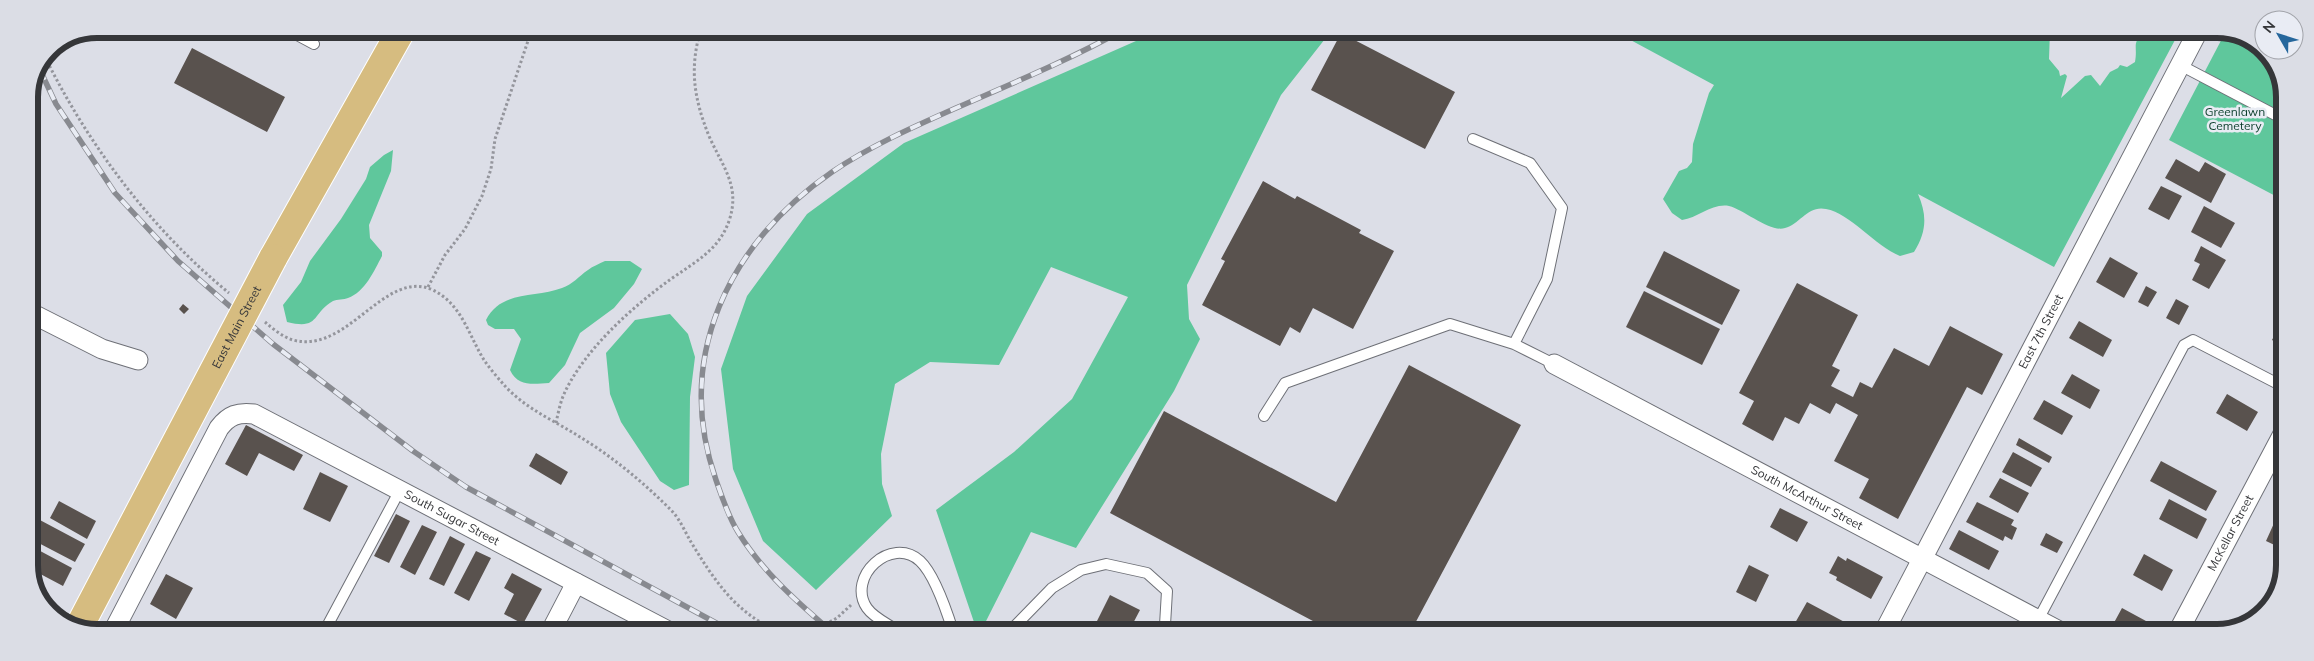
<svg xmlns="http://www.w3.org/2000/svg" width="2314" height="661" viewBox="0 0 2314 661" font-family="Mulish,sans-serif">
<rect width="100%" height="100%" fill="#dcdee7"/>
<path fill="#5fc79c" d="M1161,30h171l-51,65 -94,190 2,34 11,20 -26,52 -98,157 -45,-16 -50,99h-4l-41,-121 78,-58 58,-53 56,-102 -77,-30 -52,98 -69,-3 -35,22 -14,70 1,30 10,32 -76,74 -53,-49 -30,-72 -12,-100 26,-73 60,-82 97,-71z
M1612,30l438,1 -1,28 10,12 1,5 5,-2 2,2 -6,22 24,-22 6,-1 9,11 10,-14 8,-4 2,-3 7,2 8,-5c3,-17 -4,-17 9,-31h28l3,9 -121,227 -136,-73c9,21 9,37 -4,58l-14,4c-25,-10 -50,-43 -74,-47 -18,-4 -26,15 -41,19 -15,5 -40,-18 -56,-22 -17,-3 -31,12 -47,14l-10,-7 -9,-14 16,-28 8,-3 5,-6 1,-18 16,-51 5,-8z
M2226,31h9l34,21 16,39v110l-116,-61z
M393,150l-2,21 -22,54 1,13 12,14v4c-8,15 -17,36 -34,42 -4,2 -11,1 -15,3 -22,13 -13,29 -46,21l-4,-17 18,-23 9,-21 31,-42 25,-40 4,-12 14,-12z
M605,261h25l12,8 -8,15 -20,24 -34,25 -15,32 -16,18c-16,1 -31,4 -39,-13l11,-31 -7,-10h-19l-7,-4 -2,-5c15,-30 50,-22 76,-32 10,-3 17,-12 26,-18 5,-4 11,-6 17,-9z
M670,314l18,20 7,23 -5,40 -1,88 -15,5 -14,-9 -39,-59 -11,-28 -4,-41 29,-33z"/>
<path fill="#59524e" d="M1341,33l114,59 -30,57 -114,-59z
M192,48l93,49 -18,35 -93,-49z
M2176,159l23,13 6,-10 21,12 -15,29 -46,-25z
M1263,181l32,18 2,-3 64,34 -2,3 35,18 -41,78 -40,-21 -13,25 -10,-6 -10,19 -78,-41 23,-44 -4,-2z
M2161,186l21,10 -13,24 -21,-11z
M2204,206l31,17 -14,25 -30,-16z
M2201,246l25,14 -17,29 -17,-9 8,-16 -6,-3z
M1664,251l76,39 -18,35 -76,-38z
M2110,257l28,16 -14,25 -28,-16z
M1797,283l61,32 -26,51 8,4 -9,16 22,11 7,-15 12,6 22,-40 35,18 21,-40 53,28 -21,41 -15,-8 -69,132 -39,-21 10,-19 -35,-18 24,-46 -22,-12 -6,11 -20,-11 -11,21 -14,-7 -12,24 -31,-17 12,-23 -15,-8z
M2146,286l11,6 -9,15 -10,-5z
M1644,291l76,38 -18,36 -76,-38z
M2176,299l13,7 -10,19 -13,-7z
M183,304l6,5 -5,5 -5,-5z
M2284,317v30l-12,-7z
M2079,321l33,19 -9,17 -34,-19z
M1409,365l112,60 -110,206h-84l1,-2 -218,-116 54,-102 172,91z
M2072,374l28,16 -10,19 -29,-16z
M2227,394l31,18 -11,19 -31,-18z
M2044,400l29,16 -11,19 -29,-16z
M246,425l57,30 -9,16 -35,-18 -12,23 -22,-12z
M2019,438l33,19 -3,6 -33,-18z
M2013,452l29,16 -11,19 -29,-15z
M536,453l32,19 -7,13 -32,-19z
M2161,461l56,30 -11,20 -56,-30z
M320,472l28,14 -18,36 -27,-13z
M2000,478l29,15 -11,20 -29,-16z
M2169,499l38,20 -10,20 -38,-20z
M2283,500v17l-7,-3z
M59,501l37,20 -9,18 -37,-21z
M1977,502l37,18 -3,5 6,3 -5,12 -7,-4 -2,5 -37,-19z
M1780,508l28,14 -11,20 -27,-15z
M396,514l14,7 -21,42 -15,-7z
M38,519l47,25 -10,18 -46,-24z
M2275,521l8,4v24l-17,-8z
M422,525l15,7 -22,43 -15,-8z
M1959,530l40,21 -10,19 -40,-21z
M2046,533l17,9 -6,11 -17,-8z
M450,536l15,8 -21,42 -15,-7z
M29,545l43,23 -9,18 -34,-18z
M476,551l15,7 -22,43 -15,-8z
M2144,554l29,16 -11,21 -29,-16z
M1838,556l8,5 1,-3 36,19 -12,22 -35,-19 1,-3 -8,-4z
M1749,565l20,10 -13,27 -20,-10z
M512,573l30,16 -19,35 -19,-10 10,-20 -10,-6z
M166,574l27,14 -17,31 -26,-15z
M1110,595l30,15 -11,21h-37z
M1807,602l45,24 -3,6h-37l-17,-9z
M2122,608l24,13 -6,11 -30,-2z
M587,624l12,7h-15z
M1273,624l14,7h-18z
M1987,627l8,5h-10z"/>
<g fill="none" stroke-linecap="round" stroke-linejoin="round">
<g stroke="#6e7077" stroke-width="12">
<path id="lane" d="M286,29l28,15
M2180,65l105,55
M1473,139l57,24 32,45 -15,71 -33,65
M1264,416l21,-33 165,-59 64,20 40,20
M2038,620l146,-275 9,-5 91,47
M325,630l75,-140
M898,631c-10,-7 -24,-13 -31,-23 -21,-31 24,-73 53,-47 15,14 27,51 33,70
M1010,631l42,-43 29,-18 25,-6 41,9 20,18 -2,34 -3,6"/>
</g>
<g stroke="#6e7077" stroke-width="21">
<g id="street">
<path d="M29,312l73,37 36,11"/>
<path id="s1" d="M1554,364l507,268"/>
<path id="s2" d="M114,630l105,-202c10,-13 19,-16 35,-14l414,217"/>
<path d="M551,631l25,-48"/>
<path id="s3" d="M1884,632l314,-601"/>
<path id="s4" d="M2178,632l106,-200"/>
</g>
</g>
<g stroke="#fff" stroke-width="30">
<path id="primary" d="M273,258l129,-229"/>
</g>
<path stroke="#94959c" stroke-width="3" stroke-dasharray="2.5 2.5" stroke-linecap="butt" d="M45,57c44,89 107,173 184,236
M428,287l17,-32 20,-26 17,-33 9,-27 4,-30 37,-110
M265,322c8,7 18,15 28,18 59,16 97,-86 151,-43 20,16 27,42 40,63 6,9 14,18 21,26 21,23 50,35 75,51 33,20 64,46 91,73 9,9 14,22 20,32 23,38 46,73 88,89
M556,423c2,-9 4,-20 8,-29 20,-44 68,-87 107,-115 24,-17 48,-29 58,-58 12,-35 -7,-55 -20,-85 -15,-37 -20,-68 -8,-107
M812,631l25,-13 14,-13"/>
<use href="#lane" stroke="#fff" stroke-width="10"/>
<use href="#street" stroke="#fff" stroke-width="19"/>
<use href="#primary" stroke="#d6bc80" stroke-width="28"/>
<g stroke="#888a90" stroke-width="5.5">
<path id="rail" d="M40,70l16,34 59,89 63,68 95,83 140,107 53,36 265,144
M831,631c-35,-30 -69,-60 -93,-99 -10,-16 -16,-35 -22,-52 -43,-123 13,-237 116,-308 38,-26 81,-45 124,-64 57,-25 113,-48 167,-78"/>
</g>
<use href="#rail" stroke="#e9ecf4" stroke-width="4" stroke-dasharray="11" stroke-linecap="butt"/>
<g stroke="#fff" stroke-width="30" stroke-linecap="butt">
<g id="primary-bridge">
<path id="s5" d="M78,629l195,-371"/>
</g>
</g>
<use href="#primary-bridge" stroke="#d6bc80" stroke-width="28"/>
</g>
<g text-anchor="middle" stroke-width="5" stroke-linejoin="round" paint-order="stroke">
<g font-size="12" fill="#0c3f2c" stroke="#e9ecf4">
<text x="2235" y="116">Greenlawn<tspan x="2235" dy="14">Cemetery</tspan></text>
</g>
<g font-size="12" fill="#353639" stroke="#e9ecf4">
<text dy="4" stroke="none"><textPath href="#s5" startOffset="341">East Main Street</textPath></text>
<text dy="4" stroke="none"><textPath href="#s3" startOffset="339">East 7th Street</textPath></text>
<text dy="4" stroke="none"><textPath href="#s1" startOffset="286">South McArthur Street</textPath></text>
<text dy="4" stroke="none"><textPath href="#s2" startOffset="491">South Sugar Street</textPath></text>
<text dy="4" stroke="none"><textPath href="#s4" startOffset="112">McKellar Street</textPath></text>
</g>
</g>
<path d="M0 0H2314V661H0ZM97 38H2217A59 59 0 0 1 2276 97V565A59 59 0 0 1 2217 624H97A59 59 0 0 1 38 565V97A59 59 0 0 1 97 38Z" fill="#dbdde5" fill-rule="evenodd"/>
<path fill="none" stroke="#353639" stroke-width="6" d="M97 38H2217A59 59 0 0 1 2276 97V565A59 59 0 0 1 2217 624H97A59 59 0 0 1 38 565V97A59 59 0 0 1 97 38Z"/>
<g transform="translate(2279 35) rotate(309)"><circle r="24" fill="#e9ecf4" stroke="#a1a3a9"/>
<path d="M0-4L9 19L0 12L-9 19Z" fill="#26679c"/>
<text y="-8" font-size="14" font-weight="bold" text-anchor="middle" fill="#353639">N</text>
</g>
</svg>
